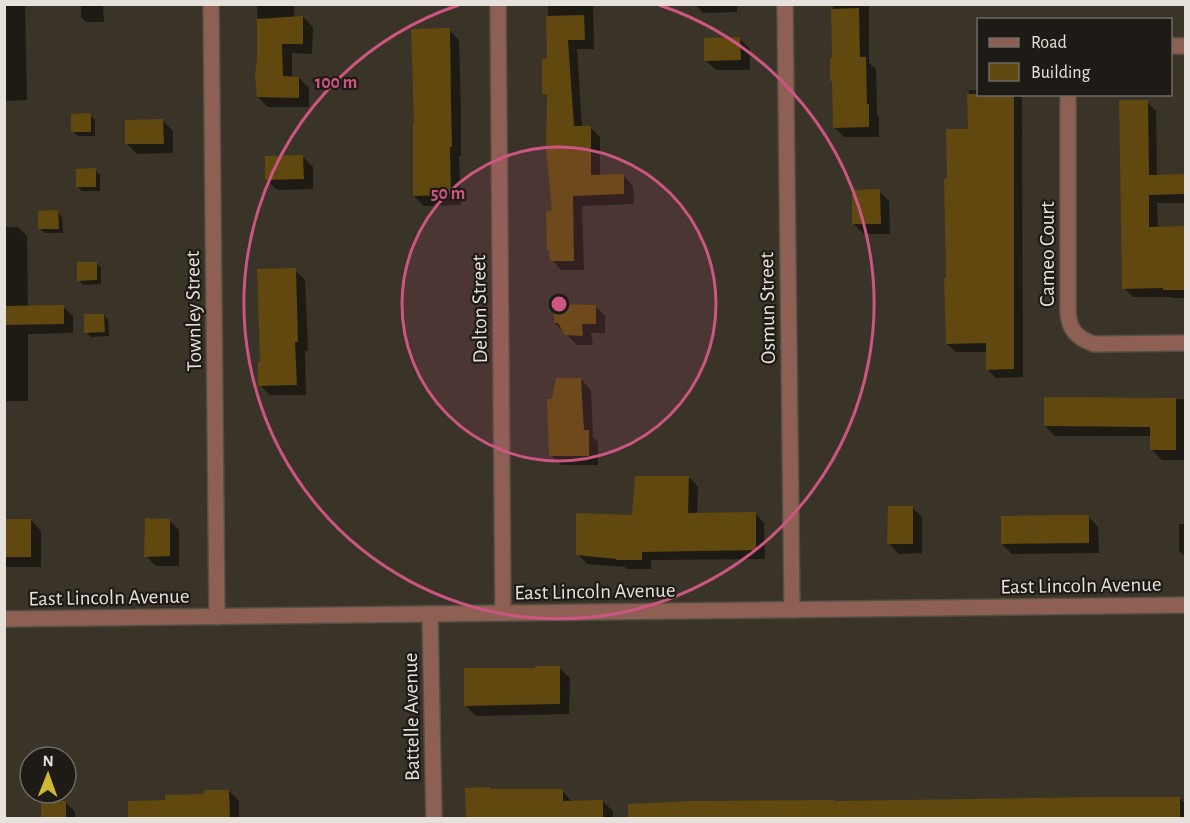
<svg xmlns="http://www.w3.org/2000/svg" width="1190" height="823" viewBox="0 0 1190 823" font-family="'Alegreya Sans',sans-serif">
<rect width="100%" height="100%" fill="#393328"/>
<path fill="#0007" d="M4,4h21l2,96 -23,1z
M81,4h22l1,18h-18l-5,-5z
M257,4h37v14l9,-1 10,10 -1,27 -20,-1v25h7l10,10v19h-41l-10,-10 1,-41z
M548,4h45l1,45h-17l5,79h9l9,9v39h24l9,10 1,18 -52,2 2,64h-23l-9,-10 1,-48 -4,-114 -5,-4 5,-33z
M695,4h42v8l-34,1z
M833,4h36v59l7,6 1,45 2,2v21h-35l-10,-10 -1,-45 -1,-1 1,-22z
M449,30l10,10 2,71v45h-2l2,49 -37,1 -10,-10z
M740,39l10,10v21h-34l-11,-10z
M969,90h9v4h40l4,4 1,279 -27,1 -9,-9v-17h-31l-9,-8 1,-164 22,-49z
M1147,102l9,9 1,65h27l2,2v25h-29l1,25 28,-1v71h-12l-2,-1h-39l-9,-9z
M90,115l5,5v16h-17l-5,-4z
M163,121l10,10v22l-36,1 -10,-10z
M302,156l11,11v22l-36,1 -10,-10z
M95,170l5,5v16h-18l-4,-4z
M879,191l10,10 1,33h-26l-10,-10z
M57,212l5,5 1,16h-18l-5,-4z
M4,227h14l9,9 1,71h35l10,9v17l-45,1v67h-24z
M96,263l5,5v16l-18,1 -4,-5z
M295,270l10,10 3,71h-3l1,44h-36l-10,-10 2,-22z
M595,306l10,10v17h-14l2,12h-16l-22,-22z
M104,315l4,5 1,16 -18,1 -5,-5z
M581,379l10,11 2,47 5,5v23h-37l-10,-10 3,-55z
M1186,399v61h-24l-10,-10 -1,-14h-96l-10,-10 105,-26z
M689,477l9,10 -1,27 58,-1 9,10 1,36 -114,1v9h-24l-2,-2 -38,-3 -9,-10z
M912,507l10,10v36l-23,1 -10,-11z
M1088,516l10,11 1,26 -87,1 -10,-10z
M31,520l10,11v36h-37v-43z
M169,520l10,10v36h-23l-10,-10z
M1179,524h7v33l-7,-6z
M559,668l11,10 -1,36 -93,2 -10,-10z
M492,790h70l10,12 30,-1 11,10v7h-145z
M229,791l10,10v17h-109l37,-16z
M1179,798l7,6v14h-532z
M65,802l10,10v6h-32z"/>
<path fill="#60480e" d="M859,8l1,49h6l1,47h2v23l-36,1 -1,-47h-2v-23h2l-1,-49z
M584,15l1,25h-17l6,86h17v49l33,-1v20l-51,2 1,65h-24l-1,-11h-2l-1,-39 6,-1 -6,-60 1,-55 -5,-1v-35h5l-1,-43z
M303,16v28h-21l1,32 16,1v21l-42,-1 -2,-21 2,-20v-37z
M450,28l1,72 1,47h-2l1,48 -38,1v-73h1l-3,-94z
M740,37l1,23 -37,1v-23z
M967,94h47v275l-28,1v-27l-40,1 -2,-66h2l-2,-99h3l-1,-50h22z
M1119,100h29l1,75 35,-1 1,20 -36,1v32l36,-1v64h-22v-2l-41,1z
M91,113v19h-20v-18z
M163,119l1,25h-39v-24z
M303,155l1,24 -39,1v-24z
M96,168v19h-20v-18z
M880,189l1,35h-29v-34z
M58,210l1,19h-21v-18z
M77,262h20v18l-20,1z
M296,268l2,74h-3l2,43 -39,1v-24h2l-3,-93z
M554,304l42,1v19h-14l1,12 -18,-1 -7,-12h-4z
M64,305v19l-60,1v-19z
M84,314h20l1,18 -21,1z
M556,378h25l3,52h5v26h-40l-2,-57h5z
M1044,397l132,1v52h-26v-23l-106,-1z
M635,476h54l-1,37 68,-1v38l-114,2v8h-26v-1l-40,-4v-42l56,2z
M888,506h25v38h-26z
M1051,515h38v28l-88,1v-28z
M145,518l25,1v37l-26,1z
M6,519h25v38h-25z
M535,666h25v38l-96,2v-38h71z
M491,787v2h72v12l40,-1v19h-137l-1,-31z
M204,790h25l1,29h-102v-18l37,-1v-5l39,-1z
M1103,797h77v22h-552v-15l63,-3 143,-1v1z
M41,801h25v18h-25z"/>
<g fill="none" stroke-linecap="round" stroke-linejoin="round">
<g stroke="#554f45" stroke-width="18">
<path id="minor" d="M211,4l6,613
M498,4l5,609
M785,4l7,606
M1170,46h16
M1068,94v218c1,18 9,26 26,32l92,-1
M430,614l4,204"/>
</g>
<g stroke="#554f45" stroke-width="18">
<path id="tertiary" d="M4,619l1182,-14"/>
</g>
<use href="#minor" stroke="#8d6053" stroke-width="15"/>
<use href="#tertiary" stroke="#8d6053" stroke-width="15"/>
</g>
<circle cx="559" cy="304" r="157" fill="#cd5581" fill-opacity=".12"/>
<g fill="none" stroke="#cd5581" stroke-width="3">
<circle cx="559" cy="304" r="157"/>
<path d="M659 5A315 315 0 1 1 459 5"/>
</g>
<g text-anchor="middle" stroke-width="4.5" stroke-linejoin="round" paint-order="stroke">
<g font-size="21" fill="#e6e2db" stroke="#1e1b16">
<text transform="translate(1047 254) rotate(-90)" y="7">Cameo Court</text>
<text transform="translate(767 308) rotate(-91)" y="7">Osmun Street</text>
<text transform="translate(479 309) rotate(-91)" y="7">Delton Street</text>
<text transform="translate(193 311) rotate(-91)" y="7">Townley Street</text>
<text transform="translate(1081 585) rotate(-1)" y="7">East Lincoln Avenue</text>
<text transform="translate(595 591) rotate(-1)" y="7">East Lincoln Avenue</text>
<text transform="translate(109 597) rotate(-1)" y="7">East Lincoln Avenue</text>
<text transform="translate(411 717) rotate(-91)" y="7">Battelle Avenue</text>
</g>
</g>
<circle cx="559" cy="304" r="9" fill="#cd5581" stroke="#1e1b16" stroke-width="3"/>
<g font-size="18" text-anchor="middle" font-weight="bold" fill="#cd5581" stroke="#1e1b16" stroke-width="4.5" stroke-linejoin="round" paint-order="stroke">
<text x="336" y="88">100 m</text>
<text x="448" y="199">50 m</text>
</g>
<rect width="1190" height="823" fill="none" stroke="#e6e2db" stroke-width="12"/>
<rect x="977" y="18" width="195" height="78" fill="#1e1b16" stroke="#6e6b65" stroke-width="1.5"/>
<rect x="989" y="38" width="30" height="9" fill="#8d6053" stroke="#6e6b65" stroke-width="1.5"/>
<text x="1031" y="48" font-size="18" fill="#e6e2db">Road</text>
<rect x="989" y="63" width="30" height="18" fill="#60480e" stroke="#6e6b65" stroke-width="1.5"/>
<text x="1031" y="78" font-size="18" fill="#e6e2db">Building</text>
<g transform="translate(48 775) rotate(1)"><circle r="28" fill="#1e1b16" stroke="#6e6b65" stroke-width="1.5"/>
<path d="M0-4.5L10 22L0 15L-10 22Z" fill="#d1b736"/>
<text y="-9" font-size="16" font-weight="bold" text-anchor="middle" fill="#e6e2db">N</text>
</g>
</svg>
